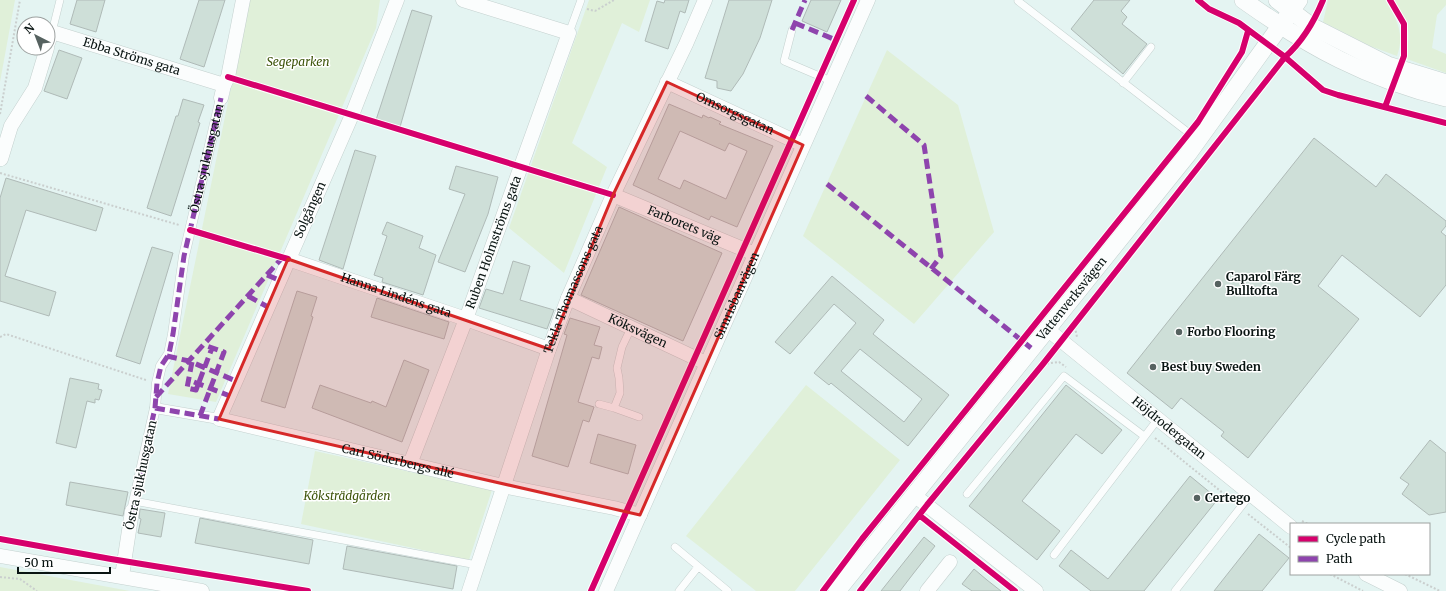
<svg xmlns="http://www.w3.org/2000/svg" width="1446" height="591" viewBox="0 0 1446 591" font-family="Merriweather,serif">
<rect width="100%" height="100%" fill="#e4f4f2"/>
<path fill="#e0f0d9" d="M0,0h15l-15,82z
M249,0h131l-4,28 -160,374 -48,-8z
M589,0h61l-11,32 -17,-9 -50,120 35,24 -43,106 -55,-45z
M1328,0h57c12,19 20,34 12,56l-27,-10 -47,-24z
M1394,0h52v5l-9,10 -5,33 14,6v19l-42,-15c9,-26 4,-35 -10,-58z
M887,50l71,55 36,127 -80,92 -111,-88z
M806,385l94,75 -105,131h-39l-70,-55z
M315,451l177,39 -23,70 -168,-36z
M0,567l130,24h-130z"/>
<path fill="#cedfd8" stroke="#afbab7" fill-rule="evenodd" d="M77,0h28l-9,32 -26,-8z
M199,0h26l-21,67 -24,-8z
M665,0h24l-4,13 -5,-2 -12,38 -23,-8 12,-40 7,2z
M729,0h43l-12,38 -17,36 -12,17 -14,-3v-7l-12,-3z
M811,0h30l-14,32 -25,-11z
M1094,0h36l-9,11 6,6 -5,7 25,20 -24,30 -52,-45z
M412,10l20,6 -32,111 -24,-7z
M59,50l23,8 -15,41 -23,-8z
M183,99l21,6 -6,17 2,1 -29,93 -24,-8 29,-92h2z
M669,104l33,14 1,-3 6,3 1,-1 11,5 -2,2 54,22 -36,81 -26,-11 -2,4 -76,-35zM680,131l45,20 4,-8 18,8 -21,48 -42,-19 -4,9 -22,-10z
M1314,138l62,49 10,-13 60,47v5l-5,6 5,4v49l-26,32 -78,-62 -24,31 41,33 -111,139 -27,-22 3,-4 -43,-34 -9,11 -45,-36z
M355,150l21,6 -33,113 -24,-9z
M456,166l42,11 -10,37 -23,58 -27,-10 27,-68 -16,-5z
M6,178l97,30 -7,23 -70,-21 -21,66 51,16 -7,24 -49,-15v-103z
M619,207l103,46 -39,88 -102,-46z
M387,222l36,14 -4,12 17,7 -13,40 -41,-13 1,-4 -9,-3 13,-39 -5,-2z
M152,247l21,6 -33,111 -24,-8z
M513,261l17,5 -10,34 34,10 -7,19 -68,-21 7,-19 17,5z
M832,276l52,44 -11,14 76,61 -41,51 -77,-63 -2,2 -15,-12 42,-50 -22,-19 -44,50 -15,-12zM860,349l62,50 -18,23 -63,-51z
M297,291l20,6 -6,19 2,1 -28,91 -24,-7z
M377,298l72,24 -5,17 -73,-22z
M570,318l30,9 -6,18 8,2 -3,12 -7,-2 -14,45 16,5 -5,15 -6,-2 -15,47 -36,-11 35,-121 -3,-1z
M404,360l25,10 -27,72 -90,-34 8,-23 51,18 1,-2 14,6z
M70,378l29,6 -1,5 4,1 -3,10 -4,-1v4l-8,-2 -11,47 -20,-5z
M1066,385l56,45 -20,24 -26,-20 -54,67 38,30 -23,29 -68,-54z
M598,434l38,11 -8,29 -38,-11z
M1430,440l16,13v59l-17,3 -27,-21 7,-10 -9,-6z
M1190,476l28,23 -74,92h-53l-32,-25 12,-16 37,29z
M70,482l58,10 -5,24 -57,-11z
M140,509l25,4 -4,24 -23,-4 3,-14 -2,-1z
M200,518l113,22 -4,24 -114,-21z
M1259,534l30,24 -27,33h-48z
M924,537l11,9 -22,28 -13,17h-19z
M347,546l110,20 -4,23 -110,-20z
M974,569l13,11 14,11h-29l-10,-7z"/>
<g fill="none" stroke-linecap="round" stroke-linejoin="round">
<g stroke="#c4d1cf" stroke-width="8">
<path id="service" d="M1018,1l180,139
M792,30l-8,31 47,20
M52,32l8,-32
M569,33l12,-33
M1123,83l28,-36
M599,404l15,4 6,-15 -1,-15 -2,-10 5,-21 9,-19
M614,408l25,9
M967,494l97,-118 80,60
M134,501l343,64
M675,547l53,44
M1054,555l104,-136
M679,591l19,-24
M1175,591l76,-97"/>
</g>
<g stroke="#c4d1cf" stroke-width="11">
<g id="pedestrian">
<path d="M155,408l64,11"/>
<path id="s1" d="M132,511l23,-103 2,-25 4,-17 8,-12 4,-20 11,-78 37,-158"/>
</g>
</g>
<g stroke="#c4d1cf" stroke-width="15">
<g id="minor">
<path id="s2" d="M397,0l-45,115 -133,304 284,67 111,22 26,7"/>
<path id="s3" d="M48,43l4,-11 172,53"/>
<path id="s4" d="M667,82l136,63"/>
<path d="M221,98l3,-13 4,-8 15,-77"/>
<path d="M1,159l10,-33 24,-38 12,-40"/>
<path id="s5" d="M613,195l142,59"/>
<path id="s6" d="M288,259l178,60 83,30"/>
<path id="s7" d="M568,298l138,65"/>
<path id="s8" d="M1047,329l244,198"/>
<path id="s9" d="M410,464l56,-145 103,-286 -106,-33"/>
<path d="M914,495l122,96"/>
<path d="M0,556l202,35"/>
<path d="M1366,574l34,17"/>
<path d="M122,576l10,-65"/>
<path id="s10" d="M469,591l80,-242 19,-51 45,-103 73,-151 19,-44"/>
<path id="s11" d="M606,591l262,-591"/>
<path d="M927,591l23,-29"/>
</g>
</g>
<g stroke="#c4d1cf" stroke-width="18">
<g id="tertiary">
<path d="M1243,0c66,47 124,79 203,98"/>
<path d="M1277,0l34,26 77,39 58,18"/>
<path id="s12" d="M837,591l351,-437 111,-154"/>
</g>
</g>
<path stroke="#cacfce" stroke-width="2" stroke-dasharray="2 2" stroke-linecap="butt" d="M587,9l8,2 19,-11
M0,114l20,-114
M0,173l179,52
M1074,323l3,14
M0,337l6,-3 140,46
M1043,364l16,-2 7,5
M1155,438l79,64
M1248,514l43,34
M1302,521l6,3
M1330,574l33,17
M1405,574l35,17
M0,577l20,2 17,12"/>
<use href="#service" stroke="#fbfdfd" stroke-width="7"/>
<use href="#pedestrian" stroke="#fbfdfd" stroke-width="10"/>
<use href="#minor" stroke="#fbfdfd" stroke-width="14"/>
<use href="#tertiary" stroke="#fbfdfd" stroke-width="17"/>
<path stroke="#8e44ad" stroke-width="5" stroke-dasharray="10 5" stroke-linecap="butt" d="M795,23l41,17
M792,30l13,-30
M866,96l58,49 17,111 -10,13
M827,184l204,164
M267,275l12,5
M248,296l20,11
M167,356l22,5 47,20
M192,362l-5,26 9,2 16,-42
M194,382l36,14
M156,397l127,-140
M155,408l64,11
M200,416l24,-64 -20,-7
M132,511l23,-103 2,-25 4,-17 8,-12 4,-20 11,-78 37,-158"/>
<g stroke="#fff" stroke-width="8">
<path id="cycleway" d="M1198,0l11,9 30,14 46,34 38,33 15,5 108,28
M228,77l385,118
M1385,107l19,-51v-32l-14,-24
M190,230l98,29
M919,515l96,76
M0,539l111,20 197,32
M591,591l263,-591
M823,591l39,-52 336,-417 44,-70 6,-21
M860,591l67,-86 116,-141 242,-307c18,-16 29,-35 38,-57"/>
</g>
<use href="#cycleway" stroke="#d6006c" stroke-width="6"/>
</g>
<path fill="#d62828" fill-opacity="0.2" stroke="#d62828" stroke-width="3" stroke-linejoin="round" d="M667,82l136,63 -163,370 -421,-96 69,-160 261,90 64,-154z"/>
<g fill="#566260" stroke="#fff" stroke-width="1.5">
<circle cx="1218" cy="284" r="4"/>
<circle cx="1179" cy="332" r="4"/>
<circle cx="1153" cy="367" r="4"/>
<circle cx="1197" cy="498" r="4"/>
</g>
<g text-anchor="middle" stroke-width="3" stroke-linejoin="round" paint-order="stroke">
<g font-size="12" fill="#091412" stroke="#fff">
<text dy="4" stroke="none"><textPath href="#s3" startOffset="95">Ebba Ströms gata</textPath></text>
<text dy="4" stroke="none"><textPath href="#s4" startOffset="75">Omsorgsgatan</textPath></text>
<text dy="4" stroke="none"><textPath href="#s1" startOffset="362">Östra sjukhusgatan</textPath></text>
<text transform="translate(310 210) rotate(-66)" y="4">Solgången</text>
<text dy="4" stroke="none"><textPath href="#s5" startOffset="77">Farborets väg</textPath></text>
<text dy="4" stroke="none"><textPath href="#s9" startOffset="237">Ruben Holmströms gata</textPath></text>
<text dy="4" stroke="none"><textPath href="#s10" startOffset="319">Tekla Thomassons gata</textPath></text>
<text dy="4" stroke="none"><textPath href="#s6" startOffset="114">Hanna Lindéns gata</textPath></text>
<text dy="4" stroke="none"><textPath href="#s11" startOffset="323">Simrisbanvägen</textPath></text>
<text dy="4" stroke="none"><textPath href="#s12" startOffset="375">Vattenverksvägen</textPath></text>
<text dy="4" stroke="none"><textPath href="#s7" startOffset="77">Köksvägen</textPath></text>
<text dy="4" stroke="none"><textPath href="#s8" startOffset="157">Höjdrodergatan</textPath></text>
<text dy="4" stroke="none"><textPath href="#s2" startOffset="639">Carl Söderbergs allé</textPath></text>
<text transform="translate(141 475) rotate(-78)" y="4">Östra sjukhusgatan</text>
</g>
<g font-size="12" font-style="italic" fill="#3f560c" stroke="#fff">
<text x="298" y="66">Segeparken</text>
<text x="347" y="500">Köksträdgården</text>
</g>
<g font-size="12" font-weight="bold" fill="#091412" stroke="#fff" text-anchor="start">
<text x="1226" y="281">Caparol Färg<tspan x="1226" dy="14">Bulltofta</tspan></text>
<text x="1187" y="336">Forbo Flooring</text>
<text x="1161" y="371">Best buy Sweden</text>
<text x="1205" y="502">Certego</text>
</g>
</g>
<rect x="1290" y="523" width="140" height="52" fill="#ffffff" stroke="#9da1a0"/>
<rect x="1298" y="536" width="20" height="6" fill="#d6006c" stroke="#9da1a0"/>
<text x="1326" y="543" font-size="12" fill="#091412">Cycle path</text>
<rect x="1298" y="556" width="20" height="6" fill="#8e44ad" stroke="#9da1a0"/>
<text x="1326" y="563" font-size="12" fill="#091412">Path</text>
<g transform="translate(36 36) rotate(318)"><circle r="19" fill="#ffffff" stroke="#9da1a0"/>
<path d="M0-3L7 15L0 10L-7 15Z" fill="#566260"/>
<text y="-6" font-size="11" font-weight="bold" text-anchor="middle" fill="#091412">N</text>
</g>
<path d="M18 567v6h92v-6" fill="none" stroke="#091412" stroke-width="2"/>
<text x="24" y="567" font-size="12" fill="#091412" stroke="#ffffff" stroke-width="3" paint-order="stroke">50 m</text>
</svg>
